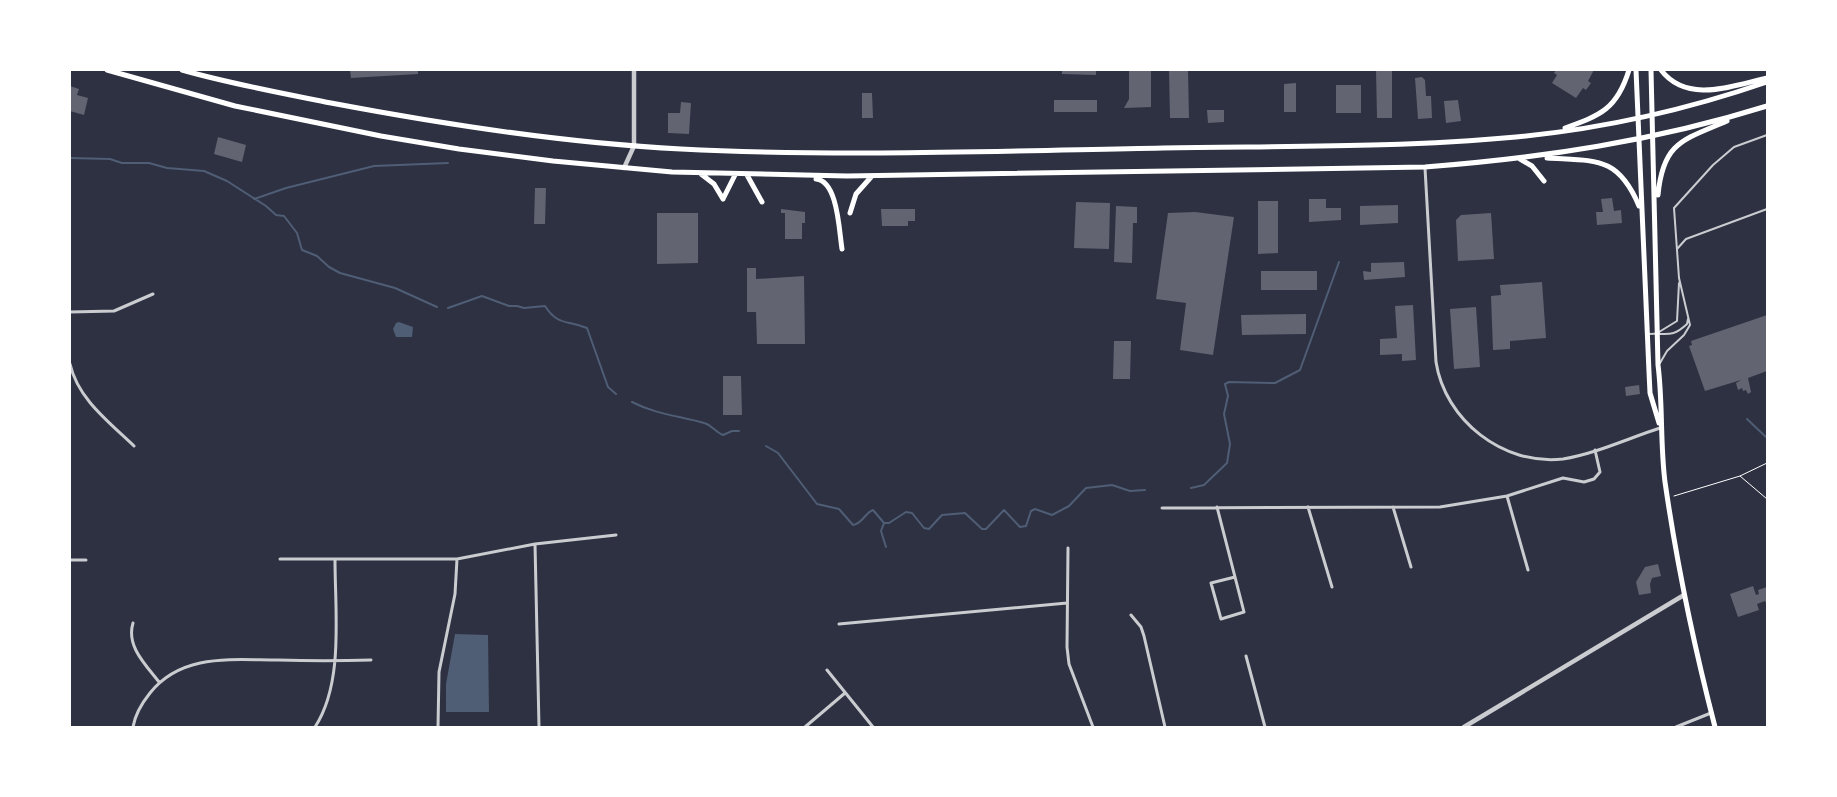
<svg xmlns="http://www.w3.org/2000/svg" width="1837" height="797" viewBox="0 0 1837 797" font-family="'Source Sans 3',sans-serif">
<rect width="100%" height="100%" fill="#2d3142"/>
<path fill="#4f5d75" d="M399,322l14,5 -1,10h-16l-3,-8 3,-6z
M455,634l33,1 1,77h-43v-28z"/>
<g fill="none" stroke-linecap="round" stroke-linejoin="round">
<path stroke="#4f5d75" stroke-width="2" d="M70,158l40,1 12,4h27l18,5 37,3 23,10 39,25 10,9 8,1 13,17 5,17 15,6 12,11 11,6 55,15 42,19
M254,199l32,-11 88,-22 74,-3
M448,308l34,-12 27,10h8l7,2 21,-2c13,20 22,14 42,22l21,59 8,7
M632,402c23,12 47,14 72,21 8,2 11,9 19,12l9,-4h7
M1747,419l20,19
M766,446l12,7 39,51 22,5 14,16c9,-1 12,-12 20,-15l11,13h5l17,-11 6,1 12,15 5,1 13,-14 23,-2 17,16h4l18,-19 16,17 6,-1 5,-15 4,-2 17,6 17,-9 17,-18 26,-3 18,6 15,-1
M1191,488l13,-3 23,-22 3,-19 -6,-30 4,-18 -3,-12 4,-2 46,1 25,-13 39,-108
M884,523l-3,8 5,16"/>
</g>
<path fill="#626471" d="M350,70h68v4l-67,4z
M1062,70h34v5l-34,-1z
M1129,70h22v37l-27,1 5,-9z
M1169,70h19l1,48h-19z
M1376,70h16v48h-15z
M1556,70h38l-6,11 3,2 -5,7 -3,-2 -7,10 -24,-15 5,-8 -3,-2z
M1422,77l3,3 1,16h5l1,22 -14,1 -3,-41z
M1296,83v29h-12v-28z
M1336,85h25v28h-25z
M70,86l9,3 -2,6 11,3 -4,17 -14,-4z
M862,93h10l1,25h-11z
M1054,100h43v12h-43z
M1458,100l3,21 -15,2 -2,-22z
M681,102l10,1 -2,31 -21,-1v-20h12z
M1207,110h17v12l-16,1z
M218,137l28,8 -4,17 -28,-8z
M535,188h11l-1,36h-11z
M1612,198l2,13 7,-1 1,13 -25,2 -1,-13h7l-2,-13z
M1309,199h17v9h15v12l-32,2z
M1258,201h20v52l-20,1z
M1076,202l34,1 -1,46 -35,-1z
M1398,205v18l-38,2v-19z
M1116,206l21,1v16h-4l-1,40 -18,-1z
M781,209l24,3v11h-3v16h-17v-26h-4z
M881,209h34v12h-7v5h-26z
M1195,212l39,5 -21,138 -33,-5 6,-47 -30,-4 12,-86z
M657,213h41v50l-41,1z
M1491,213l3,46 -36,2 -2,-41 5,-5z
M1404,262l1,15 -41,3 -1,-9 8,1v-9z
M747,268h9v11l48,-3 1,68h-48l-1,-32h-9z
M1261,271h56v19h-56z
M1542,282l4,56 -36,3v8l-17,1 -2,-54 10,-1 -1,-10z
M1413,305l3,55 -14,1v-7l-22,1v-16l17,-1 -2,-32z
M1476,307l4,60 -26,2 -4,-60z
M1306,314v20l-64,1 -1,-20z
M1767,315v56l-19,7 3,14 -3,2 -2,-4 -3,1 -1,-3 -4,2 -2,-7 5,-3 -36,11 -16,-45 3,-1 -1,-4z
M1114,341h17l-1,38h-17z
M723,376h18l1,39h-19z
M1639,385l1,9 -14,2 -1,-9z
M1658,564l3,12 -9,2 -2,6 1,9 -12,2 -3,-13 9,-15z
M1753,586l3,9 3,-1 -1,-4 9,-3v18l-2,-4 -8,3 2,6 -21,7 -8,-23z"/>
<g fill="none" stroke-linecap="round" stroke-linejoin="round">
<path stroke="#fff" stroke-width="1" d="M1767,463l-27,13 27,23
M1674,496l66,-20"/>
<path stroke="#caccd0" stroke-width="2" d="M1677,249l9,-10 81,-30
M1659,332l18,-11 2,-38
M1649,334c19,-1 23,4 38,-10l1,-5
M1660,363l7,-12 17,-16 6,-10 -11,-47 -5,-70 39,-43 21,-18 33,-12"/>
<path stroke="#caccd0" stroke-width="3" d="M1425,168l11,194c9,58 67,104 127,97 32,-5 66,-21 97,-31
M70,312l44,-1 39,-17
M70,364c8,35 39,58 64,82
M1507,496l21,74
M1217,507l27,105 -23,7 -10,-36 24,-6
M1308,507l24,80
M1393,507l18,60
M1162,508l278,-1 67,-11 56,-18 21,4 10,-3 6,-7 -5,-22
M535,544l4,183
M1068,548l-1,99 2,17 24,63
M280,559h177l78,-15 81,-9
M70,560h16
M1131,615l10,12 3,9 21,91
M133,623c-7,23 12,41 26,59
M839,624l228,-21
M1246,656l19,71
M827,670l46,57
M133,727c2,-12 9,-24 17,-34 32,-40 82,-33 128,-33 31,1 62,1 93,0
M315,727c29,-44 20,-115 20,-167
M438,727l1,-55 16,-78 2,-35
M805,727l40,-34
M1676,727l35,-14"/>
<path stroke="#caccd0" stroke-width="4.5" d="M624,168l10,-22v-76
M1464,727l220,-132"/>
<path stroke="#fff" stroke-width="5" d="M107,70l128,36 146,30 78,13 94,12 119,11 175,4 578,-9c117,-9 230,-26 342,-61
M182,70c49,14 99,23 149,33 116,22 233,40 350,46 161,8 322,2 482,-1 118,-2 236,0 353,-11 85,-8 170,-27 251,-55
M1636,70l13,302 1,21 9,30
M1651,70l7,295c5,39 2,78 7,117 12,83 29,164 50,245
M1661,70c26,34 71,16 106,8
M1565,128c36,-13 52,-19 64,-58
M1547,158c49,3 71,-2 92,48
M1520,159l12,7 12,15
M701,174l13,10 9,15
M747,175l15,27
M816,179c22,2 23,52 26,70
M1658,195c5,-53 25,-55 69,-74
M723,199l12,-24
M850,213l6,-19 16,-18"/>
</g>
<rect width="1837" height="797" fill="none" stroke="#ffffff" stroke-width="142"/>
</svg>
